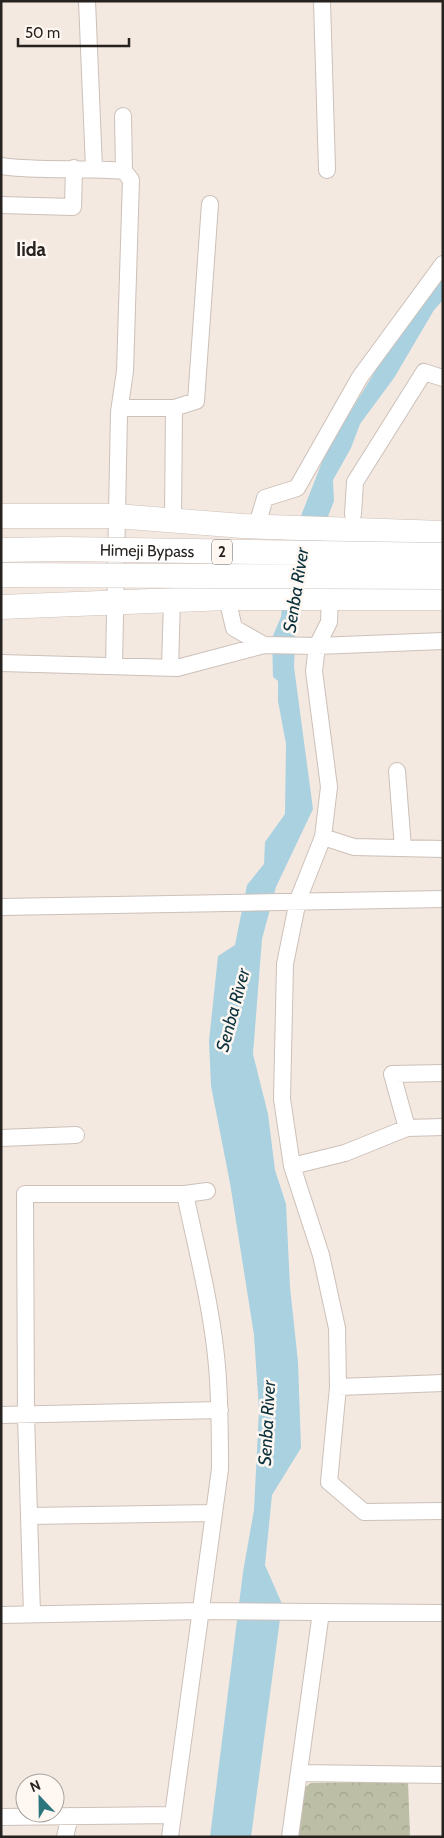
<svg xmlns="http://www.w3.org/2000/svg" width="444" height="1838" viewBox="0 0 444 1838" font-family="Cabin,sans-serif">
<defs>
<pattern id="forest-crowns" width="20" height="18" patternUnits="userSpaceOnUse" patternTransform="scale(1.25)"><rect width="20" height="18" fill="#bcbfa6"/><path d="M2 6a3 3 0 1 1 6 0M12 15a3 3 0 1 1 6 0" fill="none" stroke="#a1a48e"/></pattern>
</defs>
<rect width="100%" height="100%" fill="#f4e9e1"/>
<path fill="url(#forest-crowns)" d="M408,1781l2,56h-114l8,-49 7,-5z"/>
<path fill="#a9d1e0" d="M443,278v22l-9,10 -40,68 -34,46 -9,24 -18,32 1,21 -16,41 -10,45 -12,33 -2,47 19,142 -37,78 -14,52 -9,115 15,60 7,56 11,34 4,83 8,75 3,86 -29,47 -7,70 17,39 -31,233h-41l33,-265 11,-62 5,-100 -5,-75 -24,-152 -19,-97 -2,-45 9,-85 17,-11 12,-60 17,-21 1,-22 20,-28 1,-70 -8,-43v-20l-5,-4 -1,-39 9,-21 7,-68 38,-97 87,-143z"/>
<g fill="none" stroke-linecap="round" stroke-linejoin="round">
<g stroke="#ccc0b9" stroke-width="18">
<path id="minor" d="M87,1l7,167
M322,1l5,169
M123,116l1,55
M1,166c41,6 82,1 123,5l7,9 -6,191 -6,41 -5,254
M1,205l72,2 1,-39
M120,408h54
M353,514l2,-32 69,-110 19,6
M173,520l1,-112 22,-7 14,-197
M257,525l8,-27 32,-10 63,-111 83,-113
M229,589l-2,9 7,30 30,17
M330,597l-1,25 -12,24 -3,25 15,116 -6,50 -25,63 -13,64 -3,135 10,67 29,89 16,73 1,59 -9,95 35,30 79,-1
M1,663l176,5 87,-23 53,1 126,-5
M170,668l2,-68
M397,771l6,77
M323,837l31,10 89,2
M1,907l442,-8
M407,1128l-15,-54 51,-1
M1,1138l75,-3
M292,1166l53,-13 62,-25 36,-1
M338,1387l105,-4
M1,1415l219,-5
M29,1516l185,-3
M32,1614l-6,-198 -1,-222h160l22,-3
M1,1615l201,-4 241,2
M299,1773l144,2
M1,1817l172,-2
M65,1837l5,-21
M170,1837l50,-368c0,-35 0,-69 -3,-103 -5,-58 -20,-115 -32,-172
M290,1837l31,-225"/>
</g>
<g stroke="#ccc0b9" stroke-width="25">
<path id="highway" d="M1,516h115l127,10 200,7
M1,607l226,-9h216"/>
</g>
<use href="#minor" stroke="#fff" stroke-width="16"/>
<use href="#highway" stroke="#fff" stroke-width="24"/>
<g stroke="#ccc0b9" stroke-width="25" stroke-linecap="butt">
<g id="highway-bridge">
<path id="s1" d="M1,550l63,-1 379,6"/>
<path d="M1,575l442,2"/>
</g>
</g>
<use href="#highway-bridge" stroke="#fff" stroke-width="24"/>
</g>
<g text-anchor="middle" stroke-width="5" stroke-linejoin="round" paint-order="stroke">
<rect fill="#fef7f2" stroke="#67625e" stroke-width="1" x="212" y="539.5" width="20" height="25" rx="4"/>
<g font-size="15" font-weight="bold" fill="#26221f">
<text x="222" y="557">2</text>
</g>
<g font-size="16" fill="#26221f" stroke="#fef7f2">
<text dy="6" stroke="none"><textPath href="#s1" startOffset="146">Himeji Bypass</textPath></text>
</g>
<g font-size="18" font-style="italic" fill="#0b313d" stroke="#fef7f2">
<text transform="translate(296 590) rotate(-81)" y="6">Senba River</text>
<text transform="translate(233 1010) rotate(-75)" y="6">Senba River</text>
<text transform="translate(267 1423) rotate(-87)" y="6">Senba River</text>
</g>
<g font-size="19" font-weight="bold" fill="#26221f" stroke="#fef7f2">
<text x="31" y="256">Iida</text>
</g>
</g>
<rect width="444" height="1838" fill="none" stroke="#26221f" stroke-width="5"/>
<g transform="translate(40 1798) rotate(338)"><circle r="24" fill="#fef7f2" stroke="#a8a29e"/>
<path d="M0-4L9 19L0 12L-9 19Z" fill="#2b757c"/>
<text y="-8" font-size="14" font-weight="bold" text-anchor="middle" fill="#26221f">N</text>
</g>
<path d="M18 38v8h111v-8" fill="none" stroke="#26221f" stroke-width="2.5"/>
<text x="25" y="38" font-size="15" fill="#26221f" stroke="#fef7f2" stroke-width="4" paint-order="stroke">50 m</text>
</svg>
